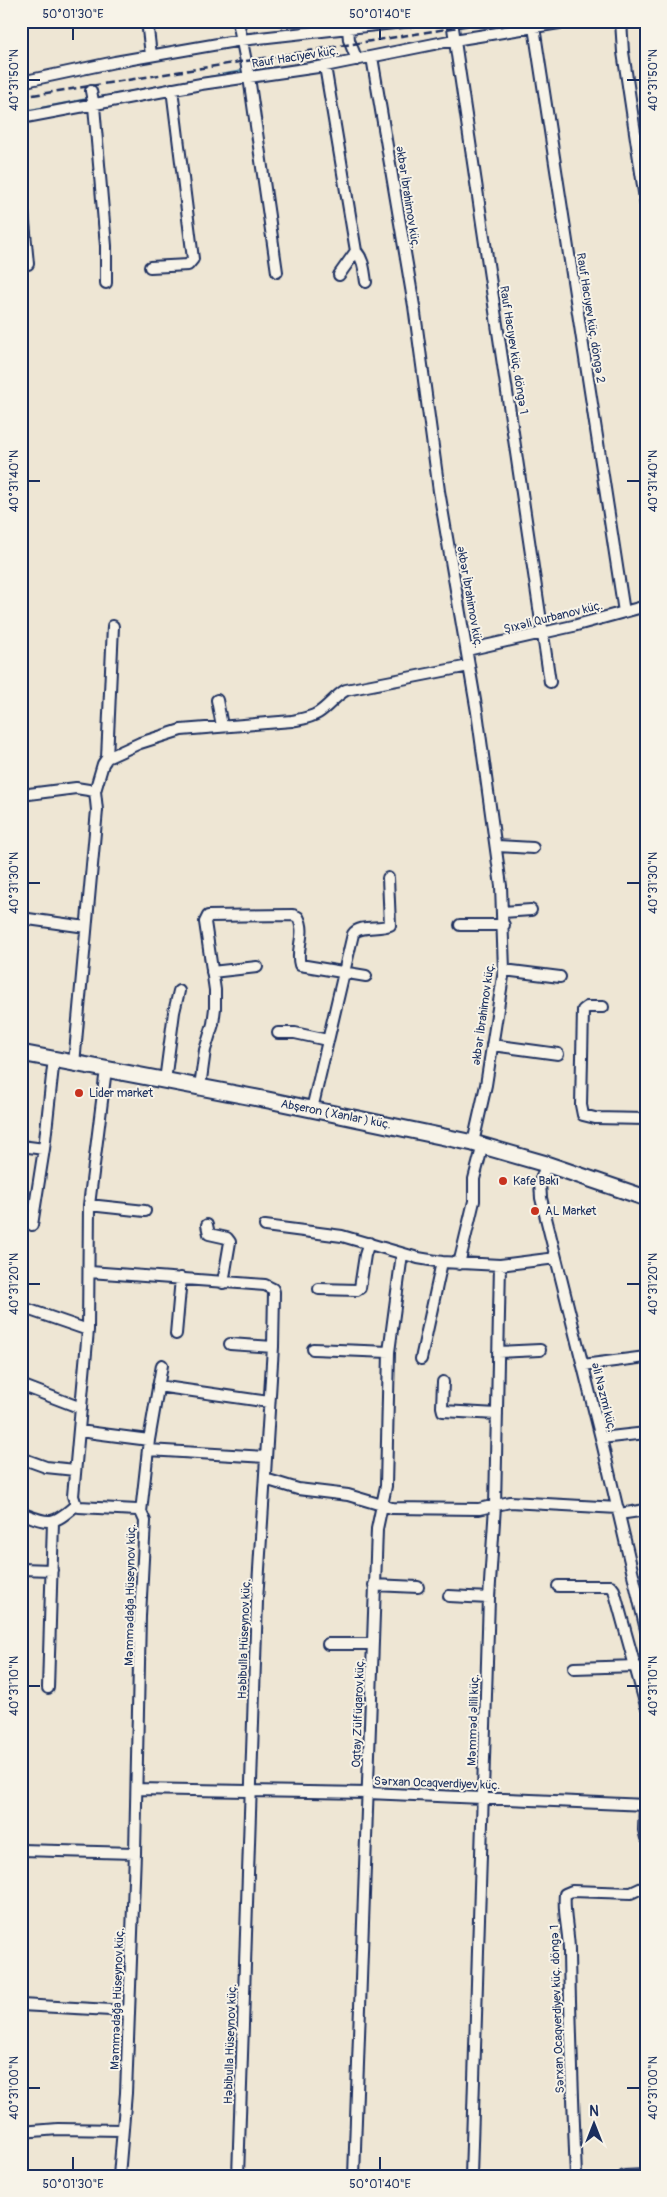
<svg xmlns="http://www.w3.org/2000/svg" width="667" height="2197" viewBox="0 0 667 2197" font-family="Pangolin,sans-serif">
<rect width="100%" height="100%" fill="#eee6d4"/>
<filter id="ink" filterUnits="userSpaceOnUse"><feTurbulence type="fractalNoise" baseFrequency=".02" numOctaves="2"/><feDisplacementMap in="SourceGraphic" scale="10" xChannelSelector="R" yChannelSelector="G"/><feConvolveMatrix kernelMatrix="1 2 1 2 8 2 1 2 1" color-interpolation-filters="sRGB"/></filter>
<g filter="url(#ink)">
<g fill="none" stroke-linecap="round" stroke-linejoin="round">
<path stroke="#5c94ad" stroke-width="2.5" d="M252,71l30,-4
M96,98l147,-27
M21,112l67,-13"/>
<g stroke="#1b2f5e" stroke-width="14">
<path id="minor" d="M147,21l4,34
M238,21l11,56 28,195
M452,21l98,661
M621,21l2,31 23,154
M534,27l90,585
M348,28l1,12 8,20
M372,57l42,249 25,185 38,221 24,174 3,84 -18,115 -13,58
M325,66l31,185 -17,24
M21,82l94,-20 126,-22 171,-19
M91,91l3,15 12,140v37
M21,118l180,-34 124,-18 129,-26 118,-19
M21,191l7,73
M356,251c8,9 8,19 10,31
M150,267l38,-2 5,-6 -21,-170
M467,650l106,-24 73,-20
M217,700l5,26
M107,758l33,-15 41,-13 111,-9c9,-2 18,-3 26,-8 11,-7 17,-17 28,-23l123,-24
M21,795l55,-7 19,3
M497,846l36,2
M503,912l28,-2
M21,918l65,9
M460,925h44
M504,970l56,7
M212,972l45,-5
M603,1007h-16l-4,3 -2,95 2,10 12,3 51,1
M278,1033h17l32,7
M492,1045l66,9
M74,1064l23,-254 -2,-19 8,-27 4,-6 6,-132
M105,1077l-16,128 -1,125 -15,166 3,9 3,2 58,3 4,2 4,9 -5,95 -5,237 -9,240 -7,83
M165,1081l9,-69 5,-21
M200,1087l5,-37 8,-26 2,-16v-18l-10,-68 3,-6 85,-1 5,2c9,16 -3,32 2,48l66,11
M312,1109l41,-175c7,-10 26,-4 37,-9l-2,-47
M21,1146l23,3
M544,1171l-4,11 1,16 60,240 45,192
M89,1205l56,6
M32,1225l12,-76 9,-82
M207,1225l2,9 18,4 3,4 -7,41
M265,1226l77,10 76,22 24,4 58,3 56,-7
M459,1264l15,-63v-22l7,-27
M90,1272l175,13 8,4 1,3 -1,55 -16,254 -19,575
M319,1289l38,1 3,-2 5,-33 4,-12
M21,1307l67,23
M176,1334l5,-56
M230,1344l43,3
M313,1349l76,3
M498,1352l42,-2
M421,1359l21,-97
M583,1365l63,-8
M443,1382l-1,25 1,4 54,3
M21,1385l60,23
M158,1386l111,16
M79,1431l70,9
M601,1438l45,-5
M148,1450l118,7
M21,1458l25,9 29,3
M265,1479l33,10 50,6 44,13 87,1 31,-7 108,6
M141,1512l8,-72 13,-75
M21,1513c29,11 31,13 55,-8
M619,1514l27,-4
M21,1569l31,1
M374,1585l44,2
M558,1586h53l3,4 32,116
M449,1596l40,2
M328,1644h44
M574,1668l62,-2
M48,1688l5,-166
M137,1789l231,4 278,12
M645,1805l-1,25 2,8
M21,1850l114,3
M21,2005l108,6
M21,2132l37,-3 64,1
M354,2176l23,-647 9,-43 3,-134 13,-98
M471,2176l18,-578 6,-92 5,-241
M576,2176c-3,-75 -6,-150 -7,-225 0,-19 -6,-38 -4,-57l7,-3 59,2 15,-7
M624,2176l22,-1"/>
</g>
<g stroke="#1b2f5e" stroke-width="19">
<path id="primary" d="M21,1053l247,47 205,43 73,21 100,34"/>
</g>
<use href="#minor" stroke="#f7f3e8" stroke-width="10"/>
<use href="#primary" stroke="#f7f3e8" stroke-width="15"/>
<path stroke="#1b2f5e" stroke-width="2.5" stroke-dasharray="8 4" stroke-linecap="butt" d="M21,97l475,-76"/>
</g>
</g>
<path fill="none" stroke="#1b2f5e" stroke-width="2" d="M73,28v12M380,28v12M28,80h12M627,80h13M28,481h12M627,481h13M28,883h12M627,883h13M28,1284h12M627,1284h13M28,1686h12M627,1686h13M28,2088h12M627,2088h13M73,2157v13M380,2157v13"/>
<g fill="#c8321e" stroke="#f7f3e8" stroke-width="2">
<circle cx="79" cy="1093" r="5"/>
<circle cx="503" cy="1181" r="5"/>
<circle cx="535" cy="1211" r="5"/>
</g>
<g text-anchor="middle" stroke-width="4" stroke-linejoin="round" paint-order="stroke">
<g font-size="12" fill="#1b2f5e" stroke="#f7f3e8">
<text transform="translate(295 57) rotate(-9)" y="4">Rauf Hacıyev küç.</text>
<text transform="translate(408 197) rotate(81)" y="4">Əkbər İbrahimov küç.</text>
<text transform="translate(591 318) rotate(81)" y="4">Rauf Hacıyev küç. döngə 2</text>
<text transform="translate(514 350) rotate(81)" y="4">Rauf Hacıyev küç. döngə 1</text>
<text transform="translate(470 597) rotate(80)" y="4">Əkbər İbrahimov küç.</text>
<text transform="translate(553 617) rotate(-14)" y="4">Şıxəli Qurbanov küç.</text>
<text transform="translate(483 1014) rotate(-82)" y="4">Əkbər İbrahimov küç.</text>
<text transform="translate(336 1114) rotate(11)" y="4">Abşeron ( Xanlar ) küç.</text>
<text transform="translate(604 1397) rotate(76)" y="4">Əli Nəzmi küç.</text>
<text transform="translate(130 1595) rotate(-89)" y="4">Məmmədağa Hüseynov küç.</text>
<text transform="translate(244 1639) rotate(-88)" y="4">Həbibulla Hüseynov küç.</text>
<text transform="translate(358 1713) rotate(-88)" y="4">Oqtay Zülfüqarov küç.</text>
<text transform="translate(473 1720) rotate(-88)" y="4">Məmməd Əlili küç.</text>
<text transform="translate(437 1783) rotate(2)" y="4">Sərxan Ocaqverdiyev küç.</text>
<text transform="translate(117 1999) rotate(-88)" y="4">Məmmədağa Hüseynov küç.</text>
<text transform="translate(557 2009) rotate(-92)" y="4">Sərxan Ocaqverdiyev küç. döngə 1</text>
<text transform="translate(230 2044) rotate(-88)" y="4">Həbibulla Hüseynov küç.</text>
</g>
<g font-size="12" fill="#1b2f5e" stroke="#f7f3e8" text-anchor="start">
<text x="89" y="1097">Lider market</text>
<text x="513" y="1185">Kafe Bakı</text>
<text x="545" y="1215">AL Market</text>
</g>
</g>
<rect width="667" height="2197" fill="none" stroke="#f7f3e8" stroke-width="55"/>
<g transform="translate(594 2124)" stroke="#f7f3e8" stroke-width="4" paint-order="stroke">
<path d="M0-4L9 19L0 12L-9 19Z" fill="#1b2f5e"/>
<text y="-8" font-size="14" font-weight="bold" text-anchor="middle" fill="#1b2f5e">N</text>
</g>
<rect x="28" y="28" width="612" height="2142" fill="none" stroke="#1b2f5e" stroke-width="2"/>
<g font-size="12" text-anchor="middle" fill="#1b2f5e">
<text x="73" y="18">50°01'30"E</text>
<text x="380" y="18">50°01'40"E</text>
<text transform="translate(14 80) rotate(-90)" y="4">40°31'50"N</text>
<text transform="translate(653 80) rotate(-90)" y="4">40°31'50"N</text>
<text transform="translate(14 481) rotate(-90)" y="4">40°31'40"N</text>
<text transform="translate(653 481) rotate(-90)" y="4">40°31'40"N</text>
<text transform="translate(14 883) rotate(-90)" y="4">40°31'30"N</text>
<text transform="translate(653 883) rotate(-90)" y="4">40°31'30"N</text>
<text transform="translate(14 1284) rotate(-90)" y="4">40°31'20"N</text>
<text transform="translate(653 1284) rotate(-90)" y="4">40°31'20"N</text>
<text transform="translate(14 1686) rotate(-90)" y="4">40°31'10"N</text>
<text transform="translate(653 1686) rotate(-90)" y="4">40°31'10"N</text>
<text transform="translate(14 2088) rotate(-90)" y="4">40°31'00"N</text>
<text transform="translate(653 2088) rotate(-90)" y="4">40°31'00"N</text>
<text x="73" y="2188">50°01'30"E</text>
<text x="380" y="2188">50°01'40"E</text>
</g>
</svg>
